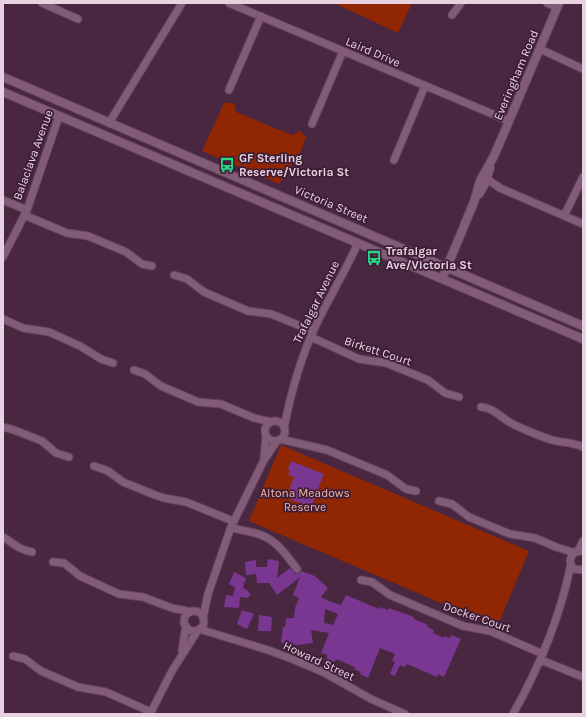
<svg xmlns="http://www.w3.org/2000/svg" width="586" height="717" viewBox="0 0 586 717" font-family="Karla,sans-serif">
<rect width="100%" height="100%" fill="#492741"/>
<path fill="#912702" d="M334,3h78l-14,30z
M224,103h10l2,9 56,23 8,-4 6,6 -6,16 -21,31 -77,-33z
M281,445l248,106 -32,76 -248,-106z"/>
<path fill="#7a3791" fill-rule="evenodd" d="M291,461l33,13 -13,33 -21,-8 3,-7 -4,-2 5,-13 -6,-2 2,-4 -2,-2z
M268,559l11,2 -2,17 13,-10 5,6 5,-1 1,-2 14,5 13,12 -7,9 10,5 10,3 5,-10 33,14 1,-2 8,3 1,-2 25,9v2l14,6 -1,2 7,3 -1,3 11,5v-2l6,2 1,-3 10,4 -17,38 -6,-3 -1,3 -30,-13 -2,3 -5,-2 -5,11 -5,-2 5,-12 -3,-1 3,-7 -15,-6 -12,30 -8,-4 1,-2 -7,-3 1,-2 -19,-8 -1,3 -8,-3v-4l-6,-2 8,-20 -18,-3 2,13 -16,2 -16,-2 2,-16h2l1,-9h8l1,-10 4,-10 -6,-3 7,-18 -23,18 -8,-12h-12l-1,-9 -10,1 -1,-13 11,-2v7h11zM325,609l13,5 -5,11 -9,-2z
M234,572l12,6 -1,4h-2l1,2 -1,4 4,2 4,5 -4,3 -7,-1 -1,11 -15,-1 2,-12 7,1 2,-9 -6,-3z
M242,610l12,4 -7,15 -10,-5z
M259,615l13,2 -1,14h-13z"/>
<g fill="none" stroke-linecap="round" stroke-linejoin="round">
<g stroke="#62465b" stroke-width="9">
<path id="minor" d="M42,3l36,16
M229,3l280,118
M547,3l10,4
M452,15l9,-12
M540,49l43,20
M229,90l32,-74
M109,123l73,-120
M312,124l31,-73
M394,160l31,-74
M482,179h5l13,9 83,36
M3,200l24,10
M24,215l43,18 21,3 38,16 16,12 10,2
M564,216l19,-39
M3,257l24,-47 32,-94
M174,275l13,4 17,13 44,19 23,3 42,17
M3,319l20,9 26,4 31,14 21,13 12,4
M311,337l48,22 27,4 42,17 17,13 14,4
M134,370l11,4 16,12 37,16 23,2 33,14 17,4
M481,407c13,1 19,10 30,16 9,5 31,14 41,17 11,3 21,2 31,7
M265 431a10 10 0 1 1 20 0a10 10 0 1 1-20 0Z
M3,427l11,3 28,11 14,12 13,4
M284,428c7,-36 17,-72 33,-105 13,-27 29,-53 41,-80
M280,439l47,11 60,25 19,14 10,2
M264,458l2,-22
M94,466l14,5 15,11 32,13 9,3 22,4 47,19
M439,501l13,3 17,13 41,17 25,4 21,9 16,5h4
M231,527c8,3 15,4 24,6 20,5 30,20 42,36
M3,537c12,7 14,12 29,15
M578,551l5,-10
M583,551c-11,-1 -17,10 -9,18l9,1
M53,562l11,1 16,13 39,18 24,3 29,11 19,4
M361,580l11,2 18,13 73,31 27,5 53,23
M184 621a10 10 0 1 1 20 0a10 10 0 1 1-20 0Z
M203,618l5,-24 23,-67 33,-67 13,-19
M199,629l69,21 24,9 31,13 48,27 34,15
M182,650l4,-24
M13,656l12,3 16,12 37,16 28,5 45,20
M541,660l42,17
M150,714l22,-43 26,-41
M513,714c27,-48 47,-96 58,-150"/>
</g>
<g stroke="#62465b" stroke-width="10">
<path id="tertiary" d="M3,77l580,249
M3,92l580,247
M479,194l6,-10 5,-16
M442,279l32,-77 6,-21 14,-25 15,-35 50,-118"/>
</g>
<use href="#minor" stroke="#815b77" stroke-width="7"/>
<use href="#tertiary" stroke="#815b77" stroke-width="8"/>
</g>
<defs>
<g id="bus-bare" transform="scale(1.2)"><path d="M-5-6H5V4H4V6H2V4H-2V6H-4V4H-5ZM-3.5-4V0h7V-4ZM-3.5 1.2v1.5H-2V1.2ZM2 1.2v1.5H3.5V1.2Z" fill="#26d886" stroke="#3e1d36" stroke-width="2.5" paint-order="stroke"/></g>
</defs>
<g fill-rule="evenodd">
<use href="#bus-bare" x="227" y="165"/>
<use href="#bus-bare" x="374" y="258"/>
</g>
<g text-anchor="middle" stroke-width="3.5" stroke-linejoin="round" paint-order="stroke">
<g font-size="12" fill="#e8d2e1" stroke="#3e1d36">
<text transform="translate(373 52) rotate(23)" y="4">Laird Drive</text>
<text transform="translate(516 75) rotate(-67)" y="4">Everingham Road</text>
<text transform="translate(33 155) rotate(-70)" y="4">Balaclava Avenue</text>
<text transform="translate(331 204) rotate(23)" y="4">Victoria Street</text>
<text transform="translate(316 302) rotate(-64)" y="4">Trafalgar Avenue</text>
<text transform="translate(378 351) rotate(18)" y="4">Birkett Court</text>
<text transform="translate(477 617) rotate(19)" y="4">Docker Court</text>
<text transform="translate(319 661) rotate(25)" y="4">Howard Street</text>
</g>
<g font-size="12" font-weight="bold" fill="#e8d2e1" stroke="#3e1d36" text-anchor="start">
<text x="239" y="162">GF Sterling<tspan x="239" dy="14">Reserve/Victoria St</tspan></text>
<text x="386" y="255">Trafalgar<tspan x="386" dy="14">Ave/Victoria St</tspan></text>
</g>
<g font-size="12" fill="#f1b6a6" stroke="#3e1d36">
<text x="305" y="497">Altona Meadows<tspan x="305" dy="14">Reserve</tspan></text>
</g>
</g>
<rect width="586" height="717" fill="none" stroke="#e8d2e1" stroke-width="8"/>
</svg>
